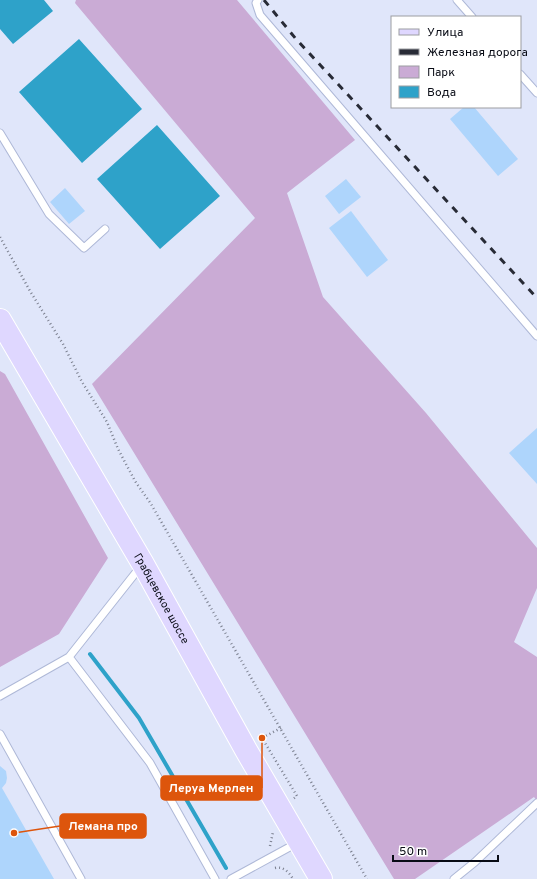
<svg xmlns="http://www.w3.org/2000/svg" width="537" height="879" viewBox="0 0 537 879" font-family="Overpass,sans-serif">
<rect width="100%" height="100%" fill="#e0e6fa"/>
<path fill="#caabd5" d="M76,0h161l118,140 -68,53 36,104 103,116 111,135v40l-23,54 23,15v144l-3,-4 -119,82h-21l-302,-495 163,-166 -180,-215z
M0,371l5,3 103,184 -49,76 -59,33z"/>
<path fill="#2ea2c9" d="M0,0h44l9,11 -40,33 -13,-15z
M79,39l63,70 -60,54 -63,-71z
M157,125l63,71 -60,53 -63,-70z"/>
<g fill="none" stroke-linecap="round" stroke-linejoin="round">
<path stroke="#2ea2c9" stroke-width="4" d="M90,654l49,64 87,150"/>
</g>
<path fill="#aed5fc" d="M464,107h10l44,52 -20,17 -48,-57z
M346,179l15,18 -22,17 -14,-18z
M65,188l20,23 -16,13 -19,-22z
M351,211l37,49 -21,17 -38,-49z
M537,428v56l-28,-31z
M0,766l6,5 1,7 -1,5 -4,5 52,91h-54z"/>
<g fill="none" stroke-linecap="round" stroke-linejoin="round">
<g stroke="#aeb8d7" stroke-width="9">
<path id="service" d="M258,0l-2,3 4,12 277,321
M457,0l15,17
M520,74l17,19
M0,133l49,81 35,34 21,-19
M69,657l81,106 65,116
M0,696l69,-39 72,-91
M0,734l81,145
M231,879l66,-36
M454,879l21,-17 62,-59"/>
</g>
<g stroke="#fff" stroke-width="24">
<g id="primary">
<path id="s1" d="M0,320l143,244 103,186 75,129"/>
</g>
</g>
<path stroke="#7c8190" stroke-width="2.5" stroke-dasharray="1 3" stroke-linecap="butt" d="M0,237l30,54 33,53 19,38 25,40 11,27 17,32 16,23 216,375
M281,728l-19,10 35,58 -4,3
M270,846l3,-14
M275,868c8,-2 14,4 18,11"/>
<use href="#service" stroke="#fff" stroke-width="7"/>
<use href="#primary" stroke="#dfd7ff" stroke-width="22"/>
<path stroke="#282b36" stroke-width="3" stroke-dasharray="7 7" stroke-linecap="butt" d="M264,0l32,39 241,259"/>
</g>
<g text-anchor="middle" stroke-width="4" stroke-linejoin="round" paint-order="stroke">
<g font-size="11" fill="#080b15" stroke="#fff">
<text dy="4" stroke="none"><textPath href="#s1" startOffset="322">Грабцевское шоссе</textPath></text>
</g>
</g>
<path fill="none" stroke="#dd550c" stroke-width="1.5" d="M262 738L262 788M14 833L60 826"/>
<g fill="#dd550c" stroke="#fff" stroke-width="1.5">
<circle cx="262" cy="738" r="4"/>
<circle cx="14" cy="833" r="4"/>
</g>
<g fill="#dd550c" stroke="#dd550c" stroke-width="1.5">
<rect x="161" y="776" width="101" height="24" rx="4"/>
<rect x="60" y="814" width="86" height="24" rx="4"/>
</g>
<g font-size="12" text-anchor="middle" font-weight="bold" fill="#fff">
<text x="211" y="792">Леруа Мерлен</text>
<text x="103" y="830">Лемана про</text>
</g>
<rect x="391" y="16" width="130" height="92" fill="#ffffff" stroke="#9c9da1"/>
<rect x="399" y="29" width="20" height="6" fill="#dfd7ff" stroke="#9c9da1"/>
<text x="427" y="36" font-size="12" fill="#080b15">Улица</text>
<rect x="399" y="49" width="20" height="6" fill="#282b36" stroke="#9c9da1"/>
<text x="427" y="56" font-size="12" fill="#080b15">Железная дорога</text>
<rect x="399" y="66" width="20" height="12" fill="#caabd5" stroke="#9c9da1"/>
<text x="427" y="76" font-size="12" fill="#080b15">Парк</text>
<rect x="399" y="86" width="20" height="12" fill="#2ea2c9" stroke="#9c9da1"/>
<text x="427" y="96" font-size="12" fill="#080b15">Вода</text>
<path d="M393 855v6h105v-6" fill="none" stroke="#080b15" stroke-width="2"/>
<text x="399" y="855" font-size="12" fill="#080b15" stroke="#ffffff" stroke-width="3" paint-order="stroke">50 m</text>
</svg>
